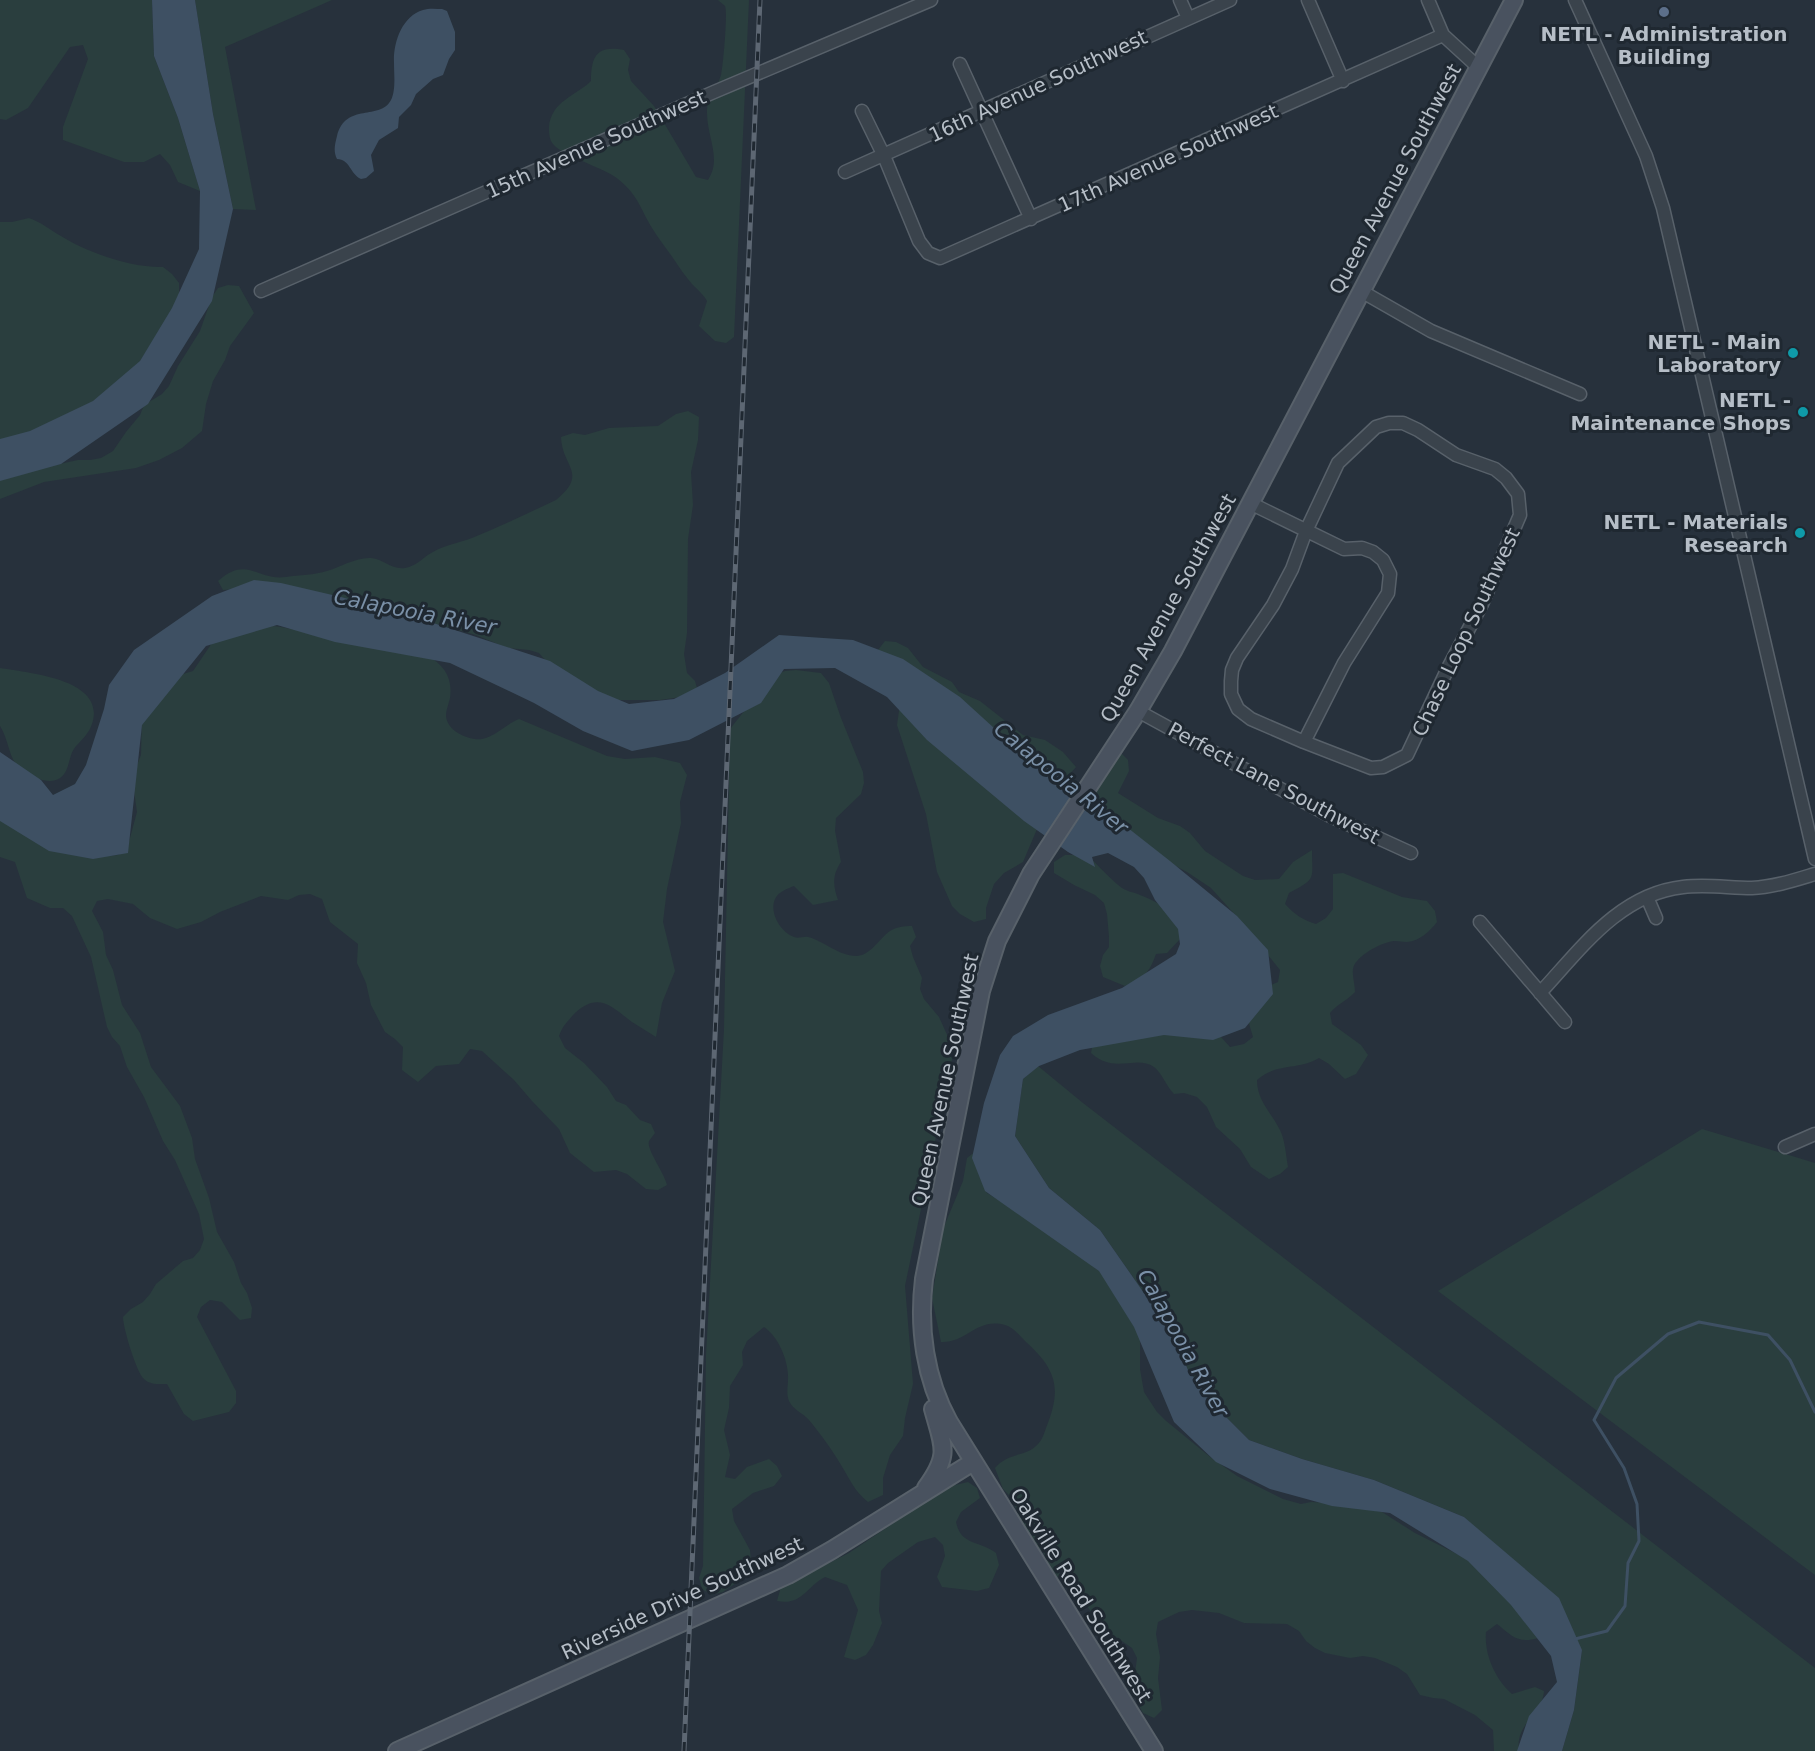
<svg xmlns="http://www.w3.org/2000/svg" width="1815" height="1751" viewBox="0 0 1815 1751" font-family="'DejaVu Sans',sans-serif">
<rect width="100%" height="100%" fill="#27313c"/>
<path fill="#2a3e3e" d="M0,0h152l2,56 24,62 22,73 -22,-9 -8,-17 -10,-11 -16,8h-20l-61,-22v-13l25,-68 -5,-14 -13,2 -42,61 -22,12 -6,-1z
M195,0h137l-107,47 31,163 -23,-1 -20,-95z
M718,0h31l-15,337 -8,6 -11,-2 -16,-15 8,-25c-4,-7 -9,-11 -15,-17 -7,-8 -13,-17 -19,-26 -7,-10 -15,-20 -21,-30 -12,-20 -14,-33 -34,-49 -14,-12 -61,-24 -67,-38 -2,-4 -2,-10 -2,-14 2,-26 27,-31 42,-46 0,-25 6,-36 33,-31l6,9 -2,11 3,11 23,25 42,71 12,3c14,-21 -1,-43 -1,-67 -1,-15 10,-24 14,-38 2,-8 7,-63 4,-69 -2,-2 -5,-4 -7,-6z
M29,218c12,4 21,12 32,18 27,17 71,32 102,31l9,7 7,9v12l-8,17 -55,88 -116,48v-226h12z
M228,285l11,1 15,27 -24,33 -5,14 -12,21 -7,23 -4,27 -20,17 -23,12 -23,8 -92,14 -44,17v-33l55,-1 23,-5h12l11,-2 12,-7 13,-19 14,-17 4,-10 18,-11 7,-8 9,-20 22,-35 12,-34 6,-9z
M688,411l11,6 -1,23 -7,32 2,33 -5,34 -1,94 -3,21 3,19 8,8 3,11 -10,4 -28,4h-46l-61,-31 -14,-16 -10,-3 -22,-2 -31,-13 -47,-13 -174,-34 -32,2 -5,-9c30,-26 38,0 68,-4 13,-2 29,-2 41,-6 13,-4 30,-14 44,-13 13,1 20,12 34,10 12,-2 18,-11 28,-16 12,-7 26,-9 39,-14 28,-11 56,-25 84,-38 33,-27 6,-33 5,-63l12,-4 12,2 24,-7 49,-2 18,-12z
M251,623l30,4 147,29c16,9 25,22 22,42 -1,5 -4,12 -4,18 1,15 23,25 36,23 14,-3 24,-15 37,-20l88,37 18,3 30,-2 25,6 7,12 -7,27 1,21 -14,66 -4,33 12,49 -13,32 -6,34c-8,-5 -16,-10 -24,-15 -20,-15 -33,-31 -57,-9 -7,8 -12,12 -16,23l6,12 19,15 23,24 9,14 10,4 14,15 11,4 4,9c-2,3 -4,5 -6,8 -3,8 16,33 18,44l-9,5 -12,-1 -19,-15 -11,-4 -22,2 -24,-19 -11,-24 -27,-28 -18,-21 -32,-29 -12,-2 -11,15 -23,2 -18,16 -16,-12 1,-23 -8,-8 -10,-7 -14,-27 -5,-22 -9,-20 1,-19 -28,-22 -8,-23 -12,-5 -11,1 -11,5 -27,-4 -41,16 -19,10 -24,7 -27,-11 -17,-14 -25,-5 -11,2 -5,10 11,21 3,23 7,15 9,35 18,28 11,34 29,39 12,32 3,21 14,39 8,34 17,30 7,21 6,10 5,15 -1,10 -11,2 -18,-18 -12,-2 -9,7 -4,10 39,74v12l-7,9 -36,9 -9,-7 -17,-30c-8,0 -17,1 -23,-5 -7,-5 -21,-51 -21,-62l8,-8 12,-7 7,-8 6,-10 27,-23 10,-3 7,-8 4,-11 -5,-25 -24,-54 -12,-19 -19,-44 -17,-30 -7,-21 -8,-9 -5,-10 -16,-70 -19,-41 -9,-8h-13l-23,-10 -12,-36 -15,-5v-51l95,51 23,-2 9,-6 10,-37 -5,-35 9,-22 1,-45 41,-36 10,-3 19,-28z
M885,641l11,1 12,6 15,19 29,15 7,10 21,9 43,34 22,5 18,12 13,15 -9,10 -10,5 -34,80 -19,11 -10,11 -8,24v11l-12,3 -14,-8 -8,-8 -15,-34 -11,-58 -29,-89 3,-21 -22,-54z
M0,668c29,5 107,11 92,56 -3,9 -10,16 -16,22 -9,10 -5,29 -20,34 -9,3 -22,-2 -30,-7 -18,-9 -16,-32 -26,-47z
M796,670l25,3 8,10 12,35 22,54 1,11 -3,11 -25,24 -1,13 6,31c-9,13 -8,24 -3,38l-25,5 -19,-19c-7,3 -15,5 -19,13 -6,13 5,33 19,38 4,2 10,-1 14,0 16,4 31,19 48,19 14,0 23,-17 34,-25 6,-4 14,-5 22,-5l4,11 -6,9 3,11 9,21 -2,11 4,10 15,18 15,33 -49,236 8,98 -8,34 -2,18 -13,19 -7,23v17l-15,7c-14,-11 -18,-23 -27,-37 -8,-14 -22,-33 -32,-45 -6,-7 -16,-10 -20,-19 -3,-8 -1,-14 -1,-22 1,-18 -10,-43 -24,-52l-17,14 -5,11 1,13 -13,21 -1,22 -5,22 6,25 -5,22 10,2 12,-12 22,-8 8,7 5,10 -8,10 -21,7 -21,16 2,12 16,29 2,22 -29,20 -12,3 -9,-6 -3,-11 4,-12 3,-211 18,-326 6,-300 41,-52 14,-6z
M1120,752l8,8 1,11 -11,22 40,25 22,8 10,7 15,18 38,25 12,4 24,-1 14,-17 19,-12c0,30 5,28 -23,43l-4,11c10,11 18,16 31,20l10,-6 7,-9v-35l10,-1 59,24 25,4 8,10 2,11c-7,9 -17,19 -30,20 -7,0 -11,-2 -18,0 -12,3 -34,15 -36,27 -1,7 2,16 2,23 -8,9 -18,12 -25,21l2,11 29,21 7,10 -12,19 -11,5 -16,-15 -10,-6c-22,13 -41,4 -62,22 0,21 14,32 23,50 5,10 6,25 8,37l-8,7 -11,5 -18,-12 -11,-18 -24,-22 -9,-20 -10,-10 -13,-4 -10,1c-8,-8 -12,-21 -20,-27 -18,-13 -39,8 -63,-14l2,-11 123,-16 5,11 9,10 14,-3 9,-7 -5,-17 10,-29 20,-9 2,-12 -42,-52 -27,-30 -24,-16 -21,-11 -79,-63z
M1065,855h22c12,11 23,24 35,33 6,4 12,4 18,7 24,9 33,18 43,41l-16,17 -11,1c-7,20 -12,23 -31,32l-22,-9 -3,-11 3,-11 6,-8v-10l-2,-23 -3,-11 -9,-8 -21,-10 -20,-12v-11z
M1038,1066l45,37 732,565v83h-253l12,-41 8,-60 -118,-133 -90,-37 -72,-21 -53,-19 -26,-26 -35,-44 -14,-34 -74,-106 -51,-42 -34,-52 8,-57z
M1702,1129l113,34v412l-377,-284z
M976,1151l3,10 -1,12 9,20 10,6 21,7 85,68 37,62v33l4,23 13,20 8,8 44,36 28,20 46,23 18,5 10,-2 23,1 48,9 33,21 56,28 19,12 48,65c-20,6 -26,-2 -41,-14l-11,8c-2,22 9,47 26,62l23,-7 9,4c-2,26 -29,31 -25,60h-25l-1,-21 -18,-15 -31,-16 -11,-1 -13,-3 -13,-21 -10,-7 -22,-9 -12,-2 -13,2 -25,-5 -10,-5 -9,-7 -7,-10 -12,-7 -43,-1 -25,-10 -27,-3 -13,2 -21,10 -2,12 4,23 -2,21 4,32 -8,8 -11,-5 -6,-11 -3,-22 3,-22 -5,-10 -29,-20 -25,-34 -17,-15 -9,-6 -9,-21 -15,-12 -16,-42 -9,-9 -8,-21c13,-16 32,-11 43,-24 5,-5 6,-11 8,-16 16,-39 11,-58 -20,-86 -6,-6 -13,-15 -21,-17 -28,-8 -38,18 -64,17l-9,-44 11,-69 20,-48 4,-23z
M968,1482l9,6 3,10 -19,14 -5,10c5,24 23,18 40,31l3,12 -10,23 -12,3 -35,-4 -5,-10 8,-21 -2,-11 -8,-8 -17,5 -30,21 -7,8 -2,40 3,12 -9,22 -7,10 -11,5 -11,-3 14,-47 -11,-25 -22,-8c-19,10 -23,29 -48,24l4,-14 68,-34 98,-66z"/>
<path fill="#3e5063" d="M152,0h43l18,114 20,95 -21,92 -64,103 -87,60 -61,17v-42l30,-8 63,-30 47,-40 32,-53 27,-59 1,-58 -22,-73 -24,-62z
M442,9l5,2 8,21v18l-6,9 -6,16 -10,4 -17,15 -5,11 -12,12 -1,11 -19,12 -8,15 3,16 -8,7 -5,1c-11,-5 -11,-20 -24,-20 -4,-8 -2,-15 0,-23 9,-34 43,-15 54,-36 5,-10 3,-26 3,-37 -1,-20 8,-47 29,-53 6,-2 13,-1 19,-1z
M254,580l27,3 60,14 74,20 135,44 48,30 31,13 45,-5 51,-26 54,-38 74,5 50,19 57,38 57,52 46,28 107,84 67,55 31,34 5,44 -28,34 -32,12 -49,-5 -84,15 -41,16 -16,13 -8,57 34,52 51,42 74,106 14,34 35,44 26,26 53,19 72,21 90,37 95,81 23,52 -8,60 -12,41h-45l12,-35 28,-34 -6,-26 -40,-51 -43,-44 -78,-48 -58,-7 -62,-17 -54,-27 -42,-40 -40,-95 -35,-56 -114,-80 -13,-33 12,-55 16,-48 13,-19 35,-21 74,-27 54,-34 4,-10 -2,-15 -23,-29 -11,-22 -10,-11 -26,-14 -16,4 3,10 -27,-15 -44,-31 -97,-81 -40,-43 -52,-29 -51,1 -23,34 -72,37 -57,11 -49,-20 -49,-28 -84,-40 -115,-21 -58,-17 -71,21 -64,79 -14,128 -35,6 -44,-8 -49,-30v-69l41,28 12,15 22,-11 11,-19 18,-56 5,-24 25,-35 78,-54z"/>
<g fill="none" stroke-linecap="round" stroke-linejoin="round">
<path stroke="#3e5063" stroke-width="3" d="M1575,1639l32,-8 18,-25 3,-43 11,-22 -2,-37 -13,-36 -30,-48 22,-42 52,-44 31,-12 69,13 22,25 25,52"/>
<g stroke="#58616a" stroke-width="15">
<path id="street" d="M1180,0l8,18
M1308,0l35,81
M1428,0l15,35 35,32
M1575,0l71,156 17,52 152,651
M960,64l71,155
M862,111l22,45 35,85 9,12 12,5 503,-223
M845,172l385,-172
M261,291l453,-199 217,-92
M1361,291l70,40 149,63
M1389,423h14l15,7 38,25 39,14 11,9 12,16 2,21 -38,89 -34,64 -41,87 -24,12 -12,1 -67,-26 -53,-23 -13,-10 -7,-15v-13l1,-11 5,-12 36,-53 19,-36 14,-38 32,-68 38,-36z
M1250,503l94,46 18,-1 11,4 10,8 7,14 -2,19 -44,70 -40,79
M1138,711l192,105 81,37
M1647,897l9,21
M1480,922l85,100
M1540,993c40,-43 79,-99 143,-106 24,-3 46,1 69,1 22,-1 43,-8 63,-14
M1785,1147l30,-13"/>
</g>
<g stroke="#58616a" stroke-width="20">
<path id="secondary" d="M926,1488c25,-34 17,-42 7,-79
M397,1751l391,-176 44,-25 141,-88
M1154,1751l-205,-329c-24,-43 -31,-94 -25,-143l57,-288 16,-50 34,-67 107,-163 35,-60 341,-651"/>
</g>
<use href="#street" stroke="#3a434c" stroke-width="12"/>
<use href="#secondary" stroke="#49525f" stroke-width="16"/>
<g stroke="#5d6773" stroke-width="5">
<path id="rail" d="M684,1751l76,-1751"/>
</g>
<use href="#rail" stroke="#1f2831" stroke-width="3" stroke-dasharray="9" stroke-linecap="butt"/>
</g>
<circle fill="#5c6f8a" stroke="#1f2831" stroke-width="2" cx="1664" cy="12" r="6"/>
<g fill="#0f9aa8" stroke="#1f2831" stroke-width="2">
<circle cx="1793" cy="353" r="6"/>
<circle cx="1803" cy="412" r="6"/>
<circle cx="1800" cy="533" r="6"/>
</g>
<g text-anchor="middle" stroke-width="6" stroke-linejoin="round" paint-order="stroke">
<g font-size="20" font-weight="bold" fill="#b6bec7" stroke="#1f2831" text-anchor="end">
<text x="1664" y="41" text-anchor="middle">NETL - Administration<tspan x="1664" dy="23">Building</tspan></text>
<text x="1781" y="349">NETL - Main<tspan x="1781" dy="23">Laboratory</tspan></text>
<text x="1791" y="407">NETL -<tspan x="1791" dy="23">Maintenance Shops</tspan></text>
<text x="1788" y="529">NETL - Materials<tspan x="1788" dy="23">Research</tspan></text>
</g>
<g font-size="20" fill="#b6bec7" stroke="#1f2831">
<text transform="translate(1038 86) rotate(-25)" y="7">16th Avenue Southwest</text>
<text transform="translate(596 144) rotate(-24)" y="7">15th Avenue Southwest</text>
<text transform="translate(1168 158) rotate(-24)" y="7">17th Avenue Southwest</text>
<text transform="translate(1395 179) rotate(-62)" y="7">Queen Avenue Southwest</text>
<text transform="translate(1168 608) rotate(-61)" y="7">Queen Avenue Southwest</text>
<text transform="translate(1466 632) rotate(-65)" y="7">Chase Loop Southwest</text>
<text transform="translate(1274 783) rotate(28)" y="7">Perfect Lane Southwest</text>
<text transform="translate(945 1080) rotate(-78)" y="7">Queen Avenue Southwest</text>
<text transform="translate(1081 1595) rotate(58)" y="7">Oakville Road Southwest</text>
<text transform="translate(682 1598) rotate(-25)" y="7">Riverside Drive Southwest</text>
</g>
<g font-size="21" font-style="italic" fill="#7a90a7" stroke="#1f2831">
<text transform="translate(415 612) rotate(11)" y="7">Calapooia River</text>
<text transform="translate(1061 778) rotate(39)" y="7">Calapooia River</text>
<text transform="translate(1183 1343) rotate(61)" y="7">Calapooia River</text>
</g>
</g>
</svg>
